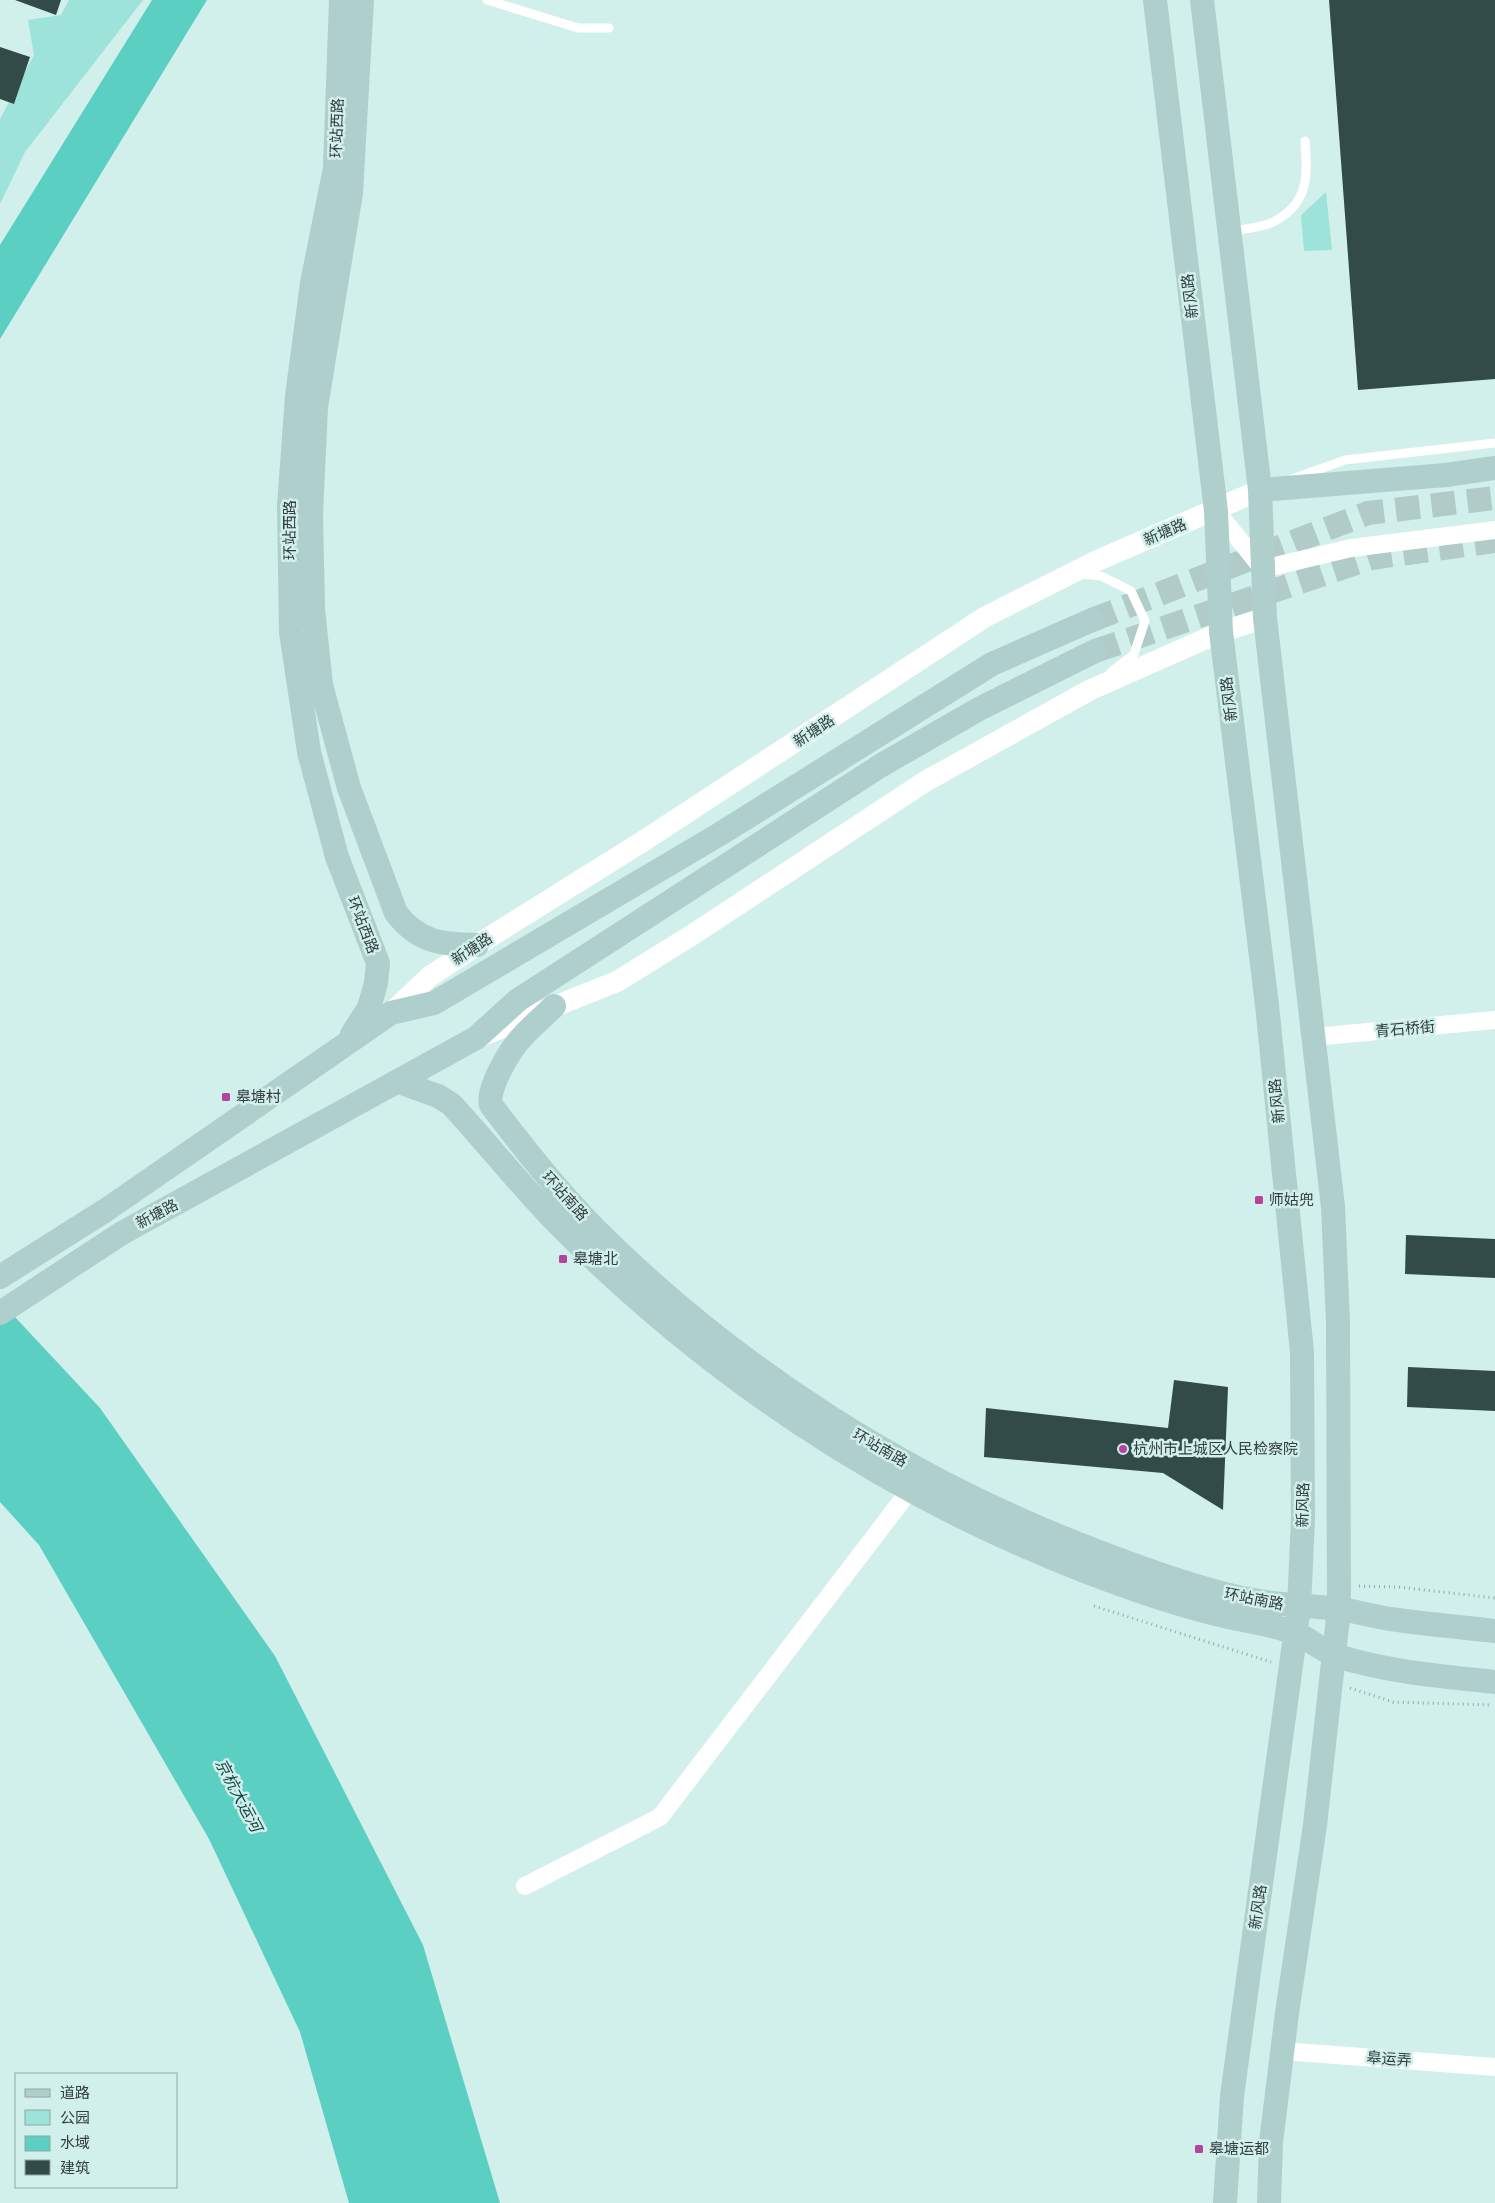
<svg xmlns="http://www.w3.org/2000/svg" width="1495" height="2203" viewBox="0 0 1495 2203" font-family="Helvetica,'Noto Sans SC',sans-serif">
<rect width="100%" height="100%" fill="#d1efeb"/>
<path fill="#9ee3da" d="M69,0h74l-118,152 -25,52v-85l34,-64 -6,-35 33,-5z
M1326,192l6,58 -28,1 -3,-36z"/>
<path fill="#5ccfc3" d="M152,0h55l-207,339v-94z
M0,1301l100,107 175,248 148,289 77,258h-151l-49,-171 -91,-193 -170,-294 -39,-43z"/>
<path fill="#324b48" d="M15,0h46l-5,15z
M1329,0h166v379l-137,11z
M0,47l30,10 -16,47 -14,-5z
M1406,1235l89,4v39l-90,-4z
M1408,1367l87,4v40l-88,-4z
M1174,1380l54,7 -5,123 -60,-37 -179,-16 2,-49 182,20z"/>
<g fill="none" stroke-linecap="round" stroke-linejoin="round">
<path stroke="#b1ccc8" stroke-width="24" stroke-dasharray="24 12" stroke-linecap="butt" d="M1092,620l276,-107 127,-15
M1095,651l276,-93 124,-17"/>
<path stroke="#93aaa7" stroke-width="3" stroke-dasharray="1 4" stroke-linecap="butt" d="M1359,1586l39,1 97,11
M1094,1606l177,56
M1350,1688l43,14 99,3"/>
<path stroke="#fff" stroke-width="9" d="M487,0l91,28h31
M1231,231c13,-2 30,-3 42,-9 36,-18 35,-47 32,-81
M1292,479l53,-19 150,-17
M1081,574l20,2 30,15 14,30 -11,33 -23,18"/>
<path stroke="#fff" stroke-width="18" d="M1216,511l47,58 88,-21 144,-18
M1314,1037l181,-17
M525,1886l135,-69 250,-327
M1282,2051l213,16"/>
<path stroke="#fff" stroke-width="21" d="M391,1013l38,-36 48,-32 168,-105 340,-223 109,-55 166,-72
M481,1036l137,-55 74,-46 234,-154 164,-91 131,-58 44,-14"/>
<path stroke="#aecfcc" stroke-width="24" d="M341,0l-6,168 -23,115 -15,113 -8,110 2,126 18,120 28,105 41,106 -2,20 -7,25 -17,26
M362,0l-11,193 -35,214 -5,107 2,95 8,76 28,103 47,125c23,30 46,31 81,32
M1155,0l61,511 5,121 46,373 35,347 1,167 -4,88 -67,489 -7,107
M1202,0l58,490 5,128 68,589 5,114 1,288 -24,216 -28,188 -16,129 -2,61
M1260,490l186,-15 49,-7
M554,1006c-10,10 -21,19 -31,30 -12,12 -37,53 -32,69 33,44 67,87 106,126 142,141 315,250 502,321 44,17 88,33 134,44 35,9 70,9 105,13 17,2 34,7 52,10 35,5 70,8 105,12
M399,1082l39,14 13,8c36,39 69,81 106,119 149,151 327,270 525,347 44,17 89,33 134,44 25,7 54,9 78,19 15,5 28,18 43,23 51,16 105,20 158,26
M0,1277l106,-67 285,-197 43,-10 286,-169 272,-170 100,-44
M0,1313l122,-80 354,-195 42,-38 362,-234 99,-57 116,-58"/>
</g>
<g fill="#b544a0" stroke="#d1efeb" stroke-width="2">
<rect x="221" y="1092" width="10" height="10" rx="2.5"/>
<rect x="1254" y="1195" width="10" height="10" rx="2.5"/>
<rect x="558" y="1254" width="10" height="10" rx="2.5"/>
<circle cx="1123" cy="1449" r="5"/>
<rect x="1194" y="2144" width="10" height="10" rx="2.5"/>
</g>
<g text-anchor="middle" stroke-width="5" stroke-linejoin="round" paint-order="stroke">
<g font-size="15" fill="#323e3c" stroke="#d1efeb">
<text transform="translate(337 128) rotate(-88)" y="5">环站西路</text>
<text transform="translate(1190 296) rotate(-97)" y="5">新风路</text>
<text transform="translate(290 530) rotate(-90)" y="5">环站西路</text>
<text transform="translate(1165 532) rotate(-23)" y="5">新塘路</text>
<text transform="translate(1229 699) rotate(-97)" y="5">新风路</text>
<text transform="translate(814 731) rotate(-33)" y="5">新塘路</text>
<text transform="translate(363 925) rotate(69)" y="5">环站西路</text>
<text transform="translate(472 949) rotate(-33)" y="5">新塘路</text>
<text transform="translate(1405 1029) rotate(-5)" y="5">青石桥街</text>
<text transform="translate(1277 1101) rotate(-96)" y="5">新风路</text>
<text transform="translate(565 1196) rotate(48)" y="5">环站南路</text>
<text transform="translate(157 1214) rotate(-28)" y="5">新塘路</text>
<text transform="translate(880 1448) rotate(30)" y="5">环站南路</text>
<text transform="translate(1303 1505) rotate(-89)" y="5">新风路</text>
<text transform="translate(1254 1599) rotate(11)" y="5">环站南路</text>
<text transform="translate(1258 1907) rotate(-82)" y="5">新风路</text>
<text transform="translate(1389 2059) rotate(4)" y="5">皋运弄</text>
</g>
<g font-size="15" fill="#323e3c" stroke="#d1efeb" text-anchor="start">
<text x="236" y="1102">皋塘村</text>
<text x="1269" y="1205">师姑兜</text>
<text x="573" y="1264">皋塘北</text>
<text x="1133" y="1454">杭州市上城区人民检察院</text>
<text x="1209" y="2154">皋塘运都</text>
</g>
<g font-size="16" font-style="italic" fill="#144843" stroke="#d1efeb">
<text transform="translate(239 1795) rotate(62)" y="6">京杭大运河</text>
</g>
</g>
<rect x="15" y="2073" width="162" height="115" fill="#d1efeb" stroke="#91a8a5"/>
<rect x="25" y="2089" width="25" height="8" fill="#aecfcc" stroke="#91a8a5"/>
<text x="60" y="2098" font-size="15" fill="#323e3c">道路</text>
<rect x="25" y="2110" width="25" height="15" fill="#9ee3da" stroke="#91a8a5"/>
<text x="60" y="2123" font-size="15" fill="#323e3c">公园</text>
<rect x="25" y="2136" width="25" height="15" fill="#5ccfc3" stroke="#91a8a5"/>
<text x="60" y="2148" font-size="15" fill="#323e3c">水域</text>
<rect x="25" y="2160" width="25" height="15" fill="#324b48" stroke="#91a8a5"/>
<text x="60" y="2173" font-size="15" fill="#323e3c">建筑</text>
</svg>
